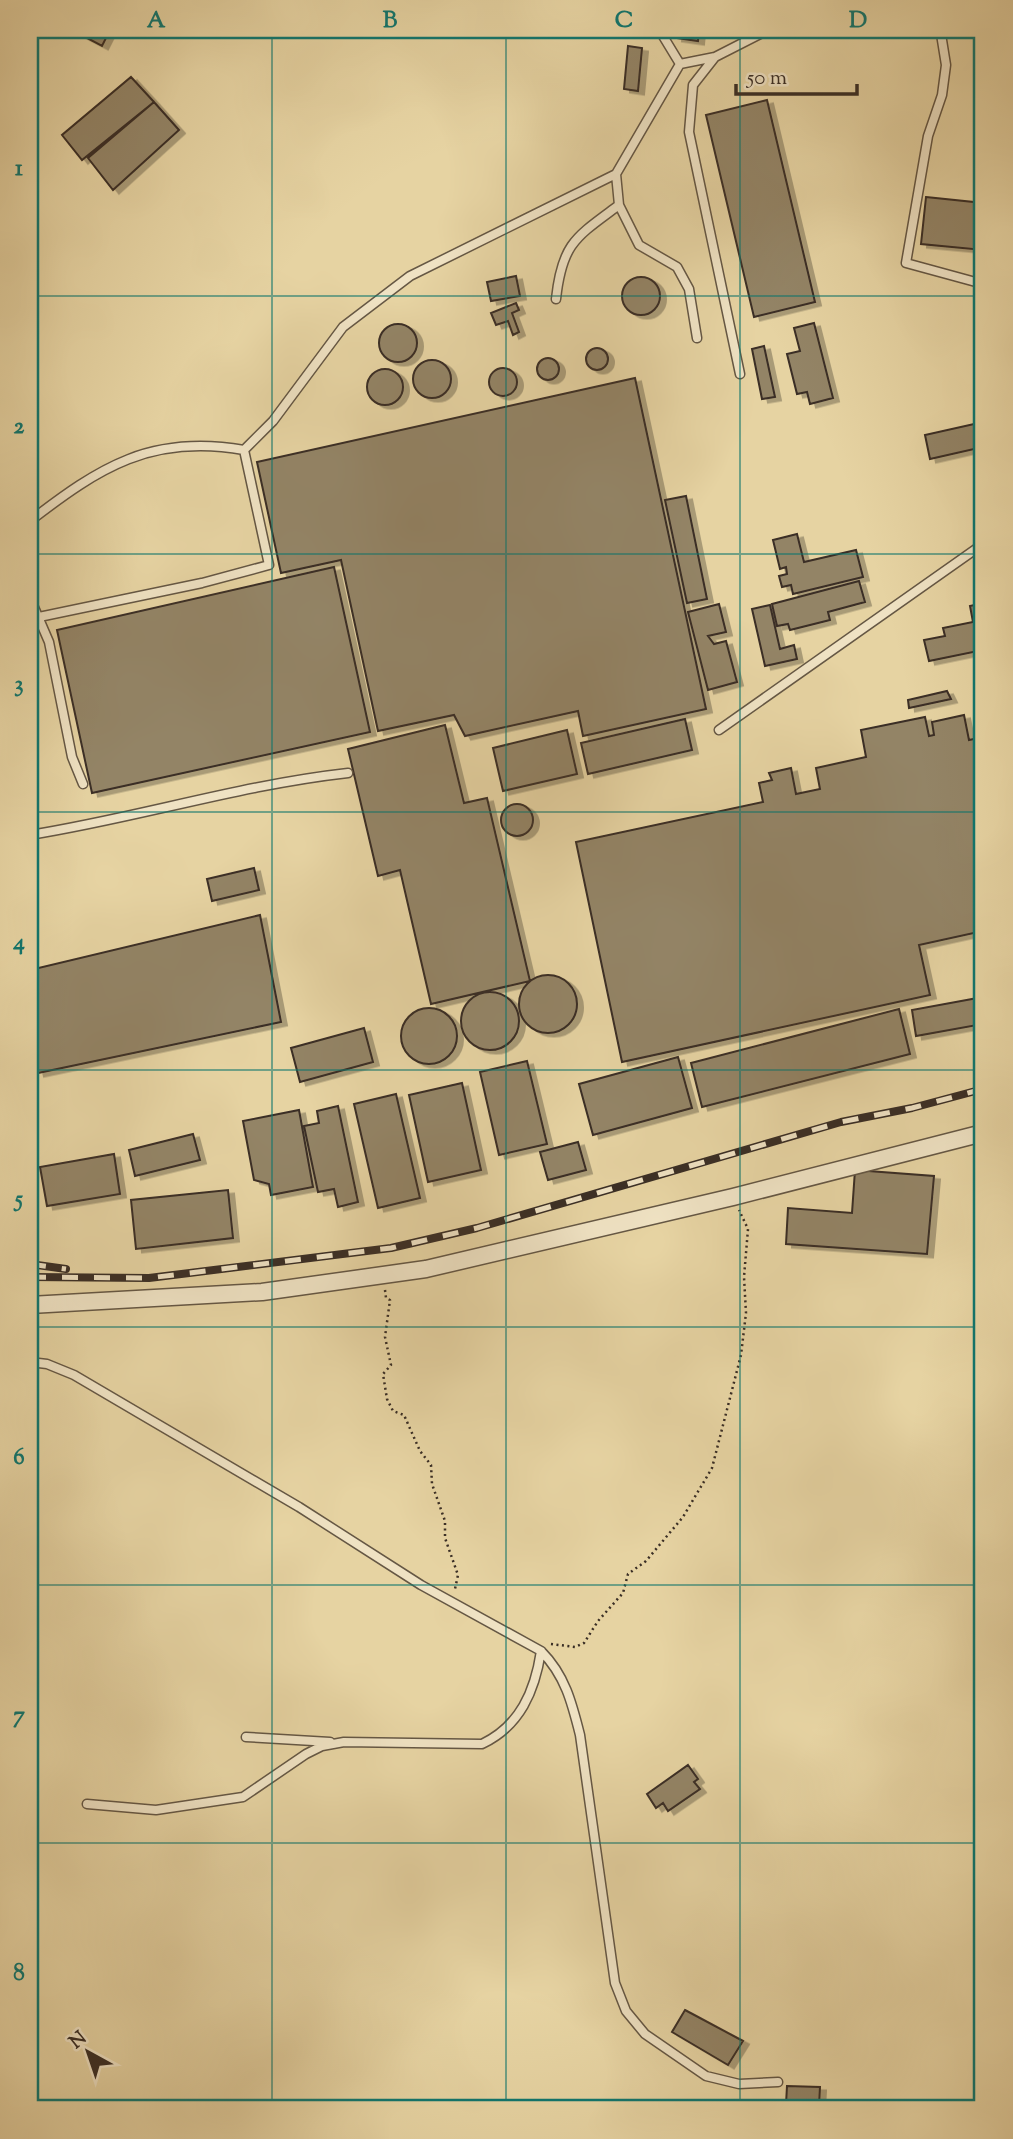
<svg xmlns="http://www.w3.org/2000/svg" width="1013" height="2139" viewBox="0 0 1013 2139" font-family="'Sorts Mill Goudy',serif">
<defs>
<filter id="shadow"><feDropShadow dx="6" dy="3.5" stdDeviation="0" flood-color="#0004"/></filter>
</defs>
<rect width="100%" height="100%" fill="#e6d3a2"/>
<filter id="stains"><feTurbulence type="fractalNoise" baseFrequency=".00286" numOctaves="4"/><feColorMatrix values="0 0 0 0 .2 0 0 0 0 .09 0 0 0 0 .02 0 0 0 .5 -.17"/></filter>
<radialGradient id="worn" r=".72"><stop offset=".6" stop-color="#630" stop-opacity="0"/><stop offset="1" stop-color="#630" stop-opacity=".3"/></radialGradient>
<path fill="#938466" stroke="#3a2e25" stroke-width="2" filter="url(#shadow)" d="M72,30h38l-8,16z
M677,30h22l-1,11 -22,-3z
M628,46l14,2 -4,43 -14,-2z
M131,77l23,25 -72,58 -20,-25z
M767,100l48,202 -61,15 -48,-202z
M154,102l25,28 -66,60 -25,-32z
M926,197l57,6v47l-62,-6z
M516,276l4,20 -29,5 -4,-19z
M622 296a19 19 0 1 1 38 0a19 19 0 1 1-38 0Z
M516,303l3,7 -7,3 7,19 -6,3 -5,-14 -12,4 -5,-12z
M814,323l19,75 -23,6 -3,-12 -10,2 -10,-40 13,-3 -6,-23z
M379 343a19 19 0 1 1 38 0a19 19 0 1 1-38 0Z
M764,346l11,51 -13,2 -10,-50z
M586 359a11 11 0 1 1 22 0a11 11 0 1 1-22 0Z
M537 369a11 11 0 1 1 22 0a11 11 0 1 1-22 0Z
M413 379a19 19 0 1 1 38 0a19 19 0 1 1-38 0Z
M489 382a14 14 0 1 1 28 0a14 14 0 1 1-28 0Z
M367 387a18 18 0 1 1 36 0a18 18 0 1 1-36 0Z
M635,378l71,331 -123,27 -5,-25 -113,25 -11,-21 -76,16 -37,-171 -60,13 -24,-111z
M983,422v25l-53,12 -5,-24z
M686,496l21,103 -20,4 -22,-103z
M797,534l7,28 52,-12 7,27 -70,17 -2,-9 -9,2 -3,-11 8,-2 -1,-7 -6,2 -7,-29z
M334,567l36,165 -278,61 -35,-163z
M859,581l6,21 -37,10 2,8 -40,10 -2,-6 -11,2 -5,-22z
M983,603v47l-54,11 -5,-21 21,-4 -2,-8 30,-6 -3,-16z
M719,604l7,28 -18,4 6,8 12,-3 11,41 -29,8 -20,-78z
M770,605l10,44 14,-4 3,14 -32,7 -13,-57z
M947,691l4,8 -42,9 -1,-8z
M964,715l5,25 14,-3v194l-64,14 11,50 -308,67 -46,-220 187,-40 -4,-19 13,-3 -3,-7 22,-5 5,26 24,-5 -4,-21 50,-11 -5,-27 64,-13 4,19 5,-1 -2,-13z
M685,719l7,31 -104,24 -7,-31z
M445,725l19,78 23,-5 43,183 -99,23 -31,-134 -22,6 -30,-127z
M567,730l10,44 -74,17 -10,-43z
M501 820a16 16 0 1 1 32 0a16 16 0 1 1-32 0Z
M254,868l5,22 -47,11 -5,-22z
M260,915l21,107 -243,51 -8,-36v-67z
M519 1004a29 29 0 1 1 58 0a29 29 0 1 1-58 0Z
M461 1021a29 29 0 1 1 58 0a29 29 0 1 1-58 0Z
M983,997v27l-67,12 -4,-26z
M401 1036a28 28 0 1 1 56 0a28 28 0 1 1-56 0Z
M899,1009l11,45 -208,53 -11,-44z
M364,1028l9,34 -73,20 -9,-34z
M678,1057l14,51 -99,27 -14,-51z
M527,1061l20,83 -48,11 -19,-83z
M462,1083l19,87 -53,12 -19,-87z
M396,1094l24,104 -42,10 -24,-104z
M338,1106l20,96 -20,5 -4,-18 -16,3 -14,-66 15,-3 -2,-12z
M299,1110l14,77 -42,8 -2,-11 -15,-4 -11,-59z
M193,1134l7,26 -65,16 -6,-26z
M578,1142l8,28 -38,10 -8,-28z
M114,1154l6,40 -73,12 -7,-39z
M855,1170l79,6 -7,78 -141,-10 2,-36 64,5z
M228,1190l5,48 -97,11 -5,-49z
M688,1765l10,14 -4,3 6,7 -32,22 -5,-8 -7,5 -9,-14z
M685,2010l58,31 -15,24 -56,-33z
M787,2086l33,1 -1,19 -33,-2z"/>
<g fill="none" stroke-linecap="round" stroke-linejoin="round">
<g stroke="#655744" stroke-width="11">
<path id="service" d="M664,30l-1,6 17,28
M937,30l4,4 5,31 -4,30 -14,41 -22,127 77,21
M715,57l53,-27
M616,174l64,-110 35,-7 -22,28 -4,47 51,242
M619,205l20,40 38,22 12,22 8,49
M244,450l29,-29 70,-94 67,-51 206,-102 3,31c-43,32 -57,38 -63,94
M30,521c70,-54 121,-87 214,-71l25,115 -67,18 -163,34
M30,598l19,44 23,115 11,27
M719,730l264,-186
M30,835c107,-17 210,-50 318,-62
M30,1362l17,2 27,11 225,132 122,78 120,66c24,24 31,52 39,84l35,248 11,28 19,23 61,42 33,8 39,-2
M246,1737l84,5
M87,1804l69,6 87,-13 63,-43 16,-8 22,-4 138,2c38,-18 53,-53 59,-93"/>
</g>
<g stroke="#655744" stroke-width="19">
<path id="minor" d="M30,1305l232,-13 164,-23 307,-72 250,-64"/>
</g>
<path stroke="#3a2e25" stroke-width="2.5" stroke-dasharray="2 3.5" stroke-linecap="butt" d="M385,1290l1,8 4,2 -5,37 6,28 -8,9 4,25 6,12 11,4 16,36 11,14 1,19 13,37v17l13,37 -3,14
M551,1644l24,3 9,-4 14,-22 25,-28 5,-19 18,-13 37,-44 29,-49 29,-113 5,-42 -2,-36 4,-48 -9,-19"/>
<use href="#service" stroke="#efe2c3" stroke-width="8"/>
<use href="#minor" stroke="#efe2c3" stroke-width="16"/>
<g stroke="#3a2e25" stroke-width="8">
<path id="rail" d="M30,1264l36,5
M30,1277l119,1 242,-30 86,-20 364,-106 71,-14 71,-19"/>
</g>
<use href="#rail" stroke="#efe2c3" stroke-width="5" stroke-dasharray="16" stroke-linecap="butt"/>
</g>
<path fill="none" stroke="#0f766e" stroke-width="2" stroke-opacity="0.55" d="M272,30v2079M506,30v2079M740,30v2079M30,296h953M30,554h953M30,812h953M30,1070h953M30,1327h953M30,1585h953M30,1843h953"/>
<rect width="1013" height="2139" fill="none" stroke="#e6d3a2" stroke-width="77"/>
<g transform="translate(88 2052) rotate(320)" stroke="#efe2c3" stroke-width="5" paint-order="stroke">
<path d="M0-5L12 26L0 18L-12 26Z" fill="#3a2e25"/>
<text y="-10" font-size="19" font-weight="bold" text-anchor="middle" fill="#3a2e25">N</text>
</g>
<path d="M736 84v10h121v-10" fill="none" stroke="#3a2e25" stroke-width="3.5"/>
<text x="747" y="84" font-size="21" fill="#3a2e25" stroke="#efe2c3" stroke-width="5" paint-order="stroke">50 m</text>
<rect x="38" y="38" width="936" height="2062" fill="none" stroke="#0f766e" stroke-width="2.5"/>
<g font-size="23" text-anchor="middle" font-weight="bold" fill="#0f766e">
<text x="156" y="27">A</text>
<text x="390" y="27">B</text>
<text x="624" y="27">C</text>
<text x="858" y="27">D</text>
<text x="19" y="175">1</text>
<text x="19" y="433">2</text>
<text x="19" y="691">3</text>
<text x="19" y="949">4</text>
<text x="19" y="1206">5</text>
<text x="19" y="1464">6</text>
<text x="19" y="1722">7</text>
<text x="19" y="1980">8</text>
</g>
<rect width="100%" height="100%" filter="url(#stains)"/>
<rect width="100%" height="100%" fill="url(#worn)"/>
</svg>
